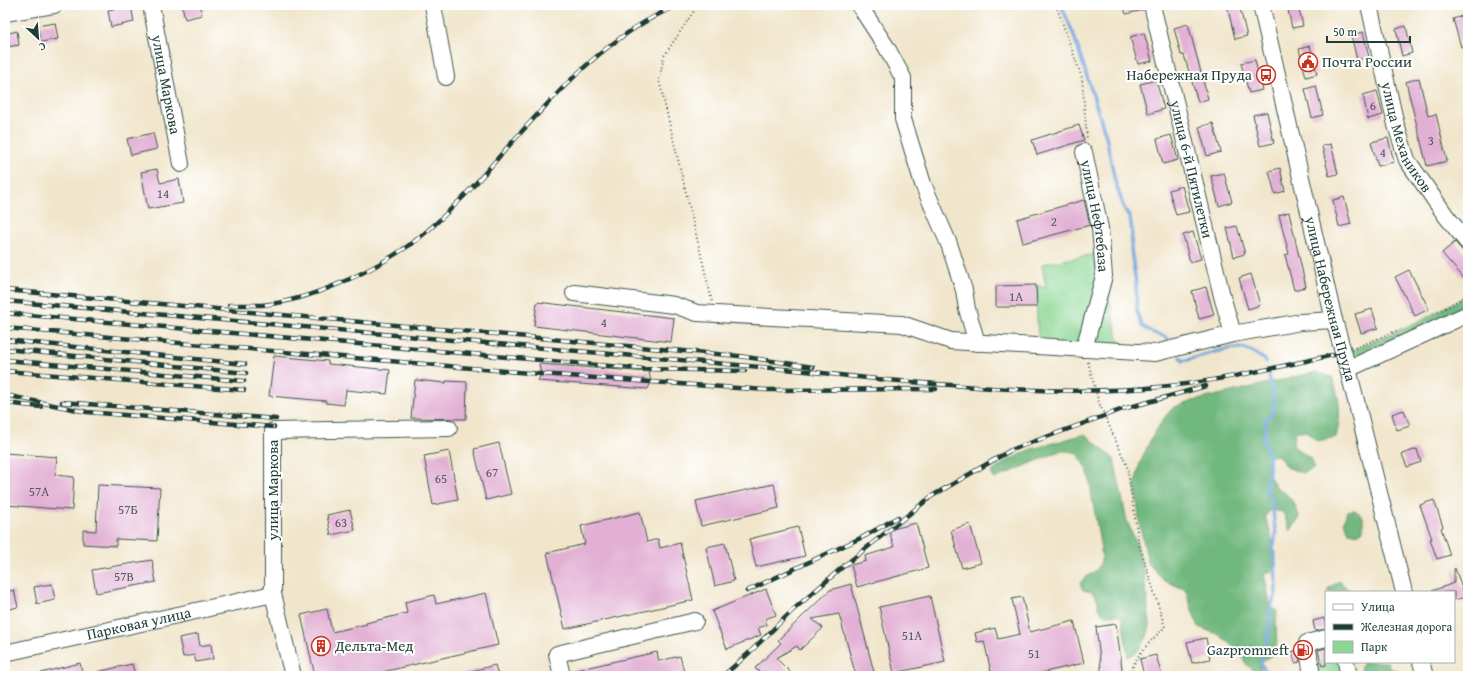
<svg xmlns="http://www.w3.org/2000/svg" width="1473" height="681" viewBox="0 0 1473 681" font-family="'Gentium Book Plus',serif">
<rect width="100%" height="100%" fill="#fff"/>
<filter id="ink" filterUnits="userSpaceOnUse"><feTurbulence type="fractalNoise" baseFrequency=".025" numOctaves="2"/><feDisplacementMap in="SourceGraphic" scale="8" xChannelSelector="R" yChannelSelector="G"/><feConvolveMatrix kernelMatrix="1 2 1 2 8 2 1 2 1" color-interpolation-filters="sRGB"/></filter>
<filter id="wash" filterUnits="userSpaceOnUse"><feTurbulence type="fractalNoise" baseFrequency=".012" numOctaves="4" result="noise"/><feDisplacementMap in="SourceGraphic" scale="16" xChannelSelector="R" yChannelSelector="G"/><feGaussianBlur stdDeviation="0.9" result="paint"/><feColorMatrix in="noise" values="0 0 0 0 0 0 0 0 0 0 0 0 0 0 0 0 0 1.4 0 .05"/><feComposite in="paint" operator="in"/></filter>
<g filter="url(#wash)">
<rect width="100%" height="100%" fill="#f1e6cc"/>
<path fill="#8cd794" stroke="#568a64" d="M1102,253l2,23 17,75 -83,-4 -2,-62 10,3 -4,-24z
M1323,661l17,1 4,14h-25l-2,-8 2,-5z"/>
<path fill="#71b87e" stroke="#487a59" d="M1468,295v19l-120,55 -5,-16 10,-3 71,-31z
M1316,372l16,5c8,22 10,36 4,60l-19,4 -11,-10h-10l-3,15 17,12 4,11 -11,4 -17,-6 -8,-12 -8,1 -4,14 9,16 12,9 7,8 5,13 -2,6 -7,9 -7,-19 -12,-2 -6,6c7,20 10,34 9,54l-10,4 6,29 7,9 -1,13 1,18 -5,12 -11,8 -1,13h-2l-11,-11 -11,-17 -17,-13 -20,-8 -6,-14 -7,-23 -23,-10 -15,-17 -8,-37 -5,-42 5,-21 11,-24 13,-21 10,-11 19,-6z
M1085,434l29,25 13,62 10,23 7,29 6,52 -3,12 -10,15 -9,5 -6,-39 -4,-3h-13l-7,-6v-9l-6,-8 -9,-2 -3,-7c11,-12 20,-10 22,-27l-14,-84 -11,-19 -8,-2h-9l-66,28 -3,-6 15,-12 26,-12z
M1355,510l8,7v14l-4,3 -10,-2 -5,-10 3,-11z
M1339,581l9,8v3h-20v-3z
M1363,662h25l1,6 13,4 -2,4h-35l-4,-3v-7z"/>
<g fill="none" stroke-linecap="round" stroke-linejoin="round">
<path stroke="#72a4dd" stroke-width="3.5" d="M1061,5l12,28 33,103 9,45 9,27 6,10 2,13 -1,19 5,33 1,29 5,14 11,7 11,3 8,6
M1180,357l3,4c16,-4 42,-14 58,-13 8,0 18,8 24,12l1,2
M1267,676l-6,-13 8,-32 1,-21 6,-17 -1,-36 -2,-8 3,-16 -2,-12 -2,-22 -7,-10c8,-25 4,-28 -2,-52l3,-8 -1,-9 6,-5 4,-8 -6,-32"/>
</g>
<g id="blocks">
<path fill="#e2b0d4" d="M131,5l3,17 -23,5 -3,-17z
M182,5h18l2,10 -17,4z
M1123,5h20v5l-17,4z
M1227,5h12l8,31 -12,3z
M1287,5h11l5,21 -11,2z
M1462,16l6,20v9l-7,2 -8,-28z
M55,23l3,16 -17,3 -4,-16z
M1188,24l20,75 -10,3 -14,-47h-3l-7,-27z
M1406,26l6,27 -10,3 -6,-27z
M17,31l2,14 -12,2 -2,-13z
M1363,32l6,25 -12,3 -6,-25z
M1144,33l8,28 -14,3 -8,-27z
M1310,46l7,28 -11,3 -7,-28z
M1255,60l7,30 -13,3 -8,-30z
M1419,78l9,38 8,-2 11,47 -20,5 -21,-84z
M1156,80l8,29 -16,5 -8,-30z
M1316,86l7,29 -11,3 -7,-29z
M1377,91l6,24 -15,4 -5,-24z
M1267,112l7,31 -14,3 -7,-31z
M1213,123l8,29 -14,4 -8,-29z
M1079,125l5,15 -47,15 -5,-15z
M153,133l4,16 -26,6 -4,-16z
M1171,135l7,25 -15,4 -6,-25z
M1388,138l6,24 -16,4 -7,-24z
M1331,144l7,30 -9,2 -7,-30z
M1280,168l5,23 -10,3 -6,-23z
M157,169l3,14 19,-4 4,24 -35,6 -7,-37z
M1224,173l8,29 -13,4 -8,-30z
M1182,186l7,26 -13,3 -7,-25z
M1344,197l7,27 -12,3 -6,-27z
M1084,200l6,25 -67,18 -6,-24z
M1289,212l17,75 -12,3 -9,-35 4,-1 -10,-39z
M1237,226l8,28 -11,3 -7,-29z
M1193,232l8,27 -11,3 -7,-27z
M1455,242l13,15v26l-26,-30z
M1409,270l20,39 -14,7 -20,-39z
M1251,274l9,31 -12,4 -9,-31z
M1036,285l1,22h-41v-21z
M1206,287l8,28 -15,4 -7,-28z
M537,302l137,16 -3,24 -137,-16z
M1372,309l6,19 -17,5 -6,-19z
M274,356l54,5v3l62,6 -3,24 -41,-4 -2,15 -18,-2v-2l-57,-5z
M539,364l110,8 2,10 -3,7 -110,-8 3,-7z
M415,380l31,3v-2l21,1 -1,37 -55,-1z
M1404,410l6,16 -13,4 -5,-16z
M499,443l12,51 -25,6 -12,-51z
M1417,449l4,13 -14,5 -5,-13z
M449,451l9,49 -25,5 -9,-49z
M5,453l52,4 -2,18 19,2 -2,33 -67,-5z
M774,484l5,24 -78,18 -5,-25z
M98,485l62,3 -3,53 -41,-2v7l-33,-2v-14l13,1z
M1434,500l9,27 -2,1 9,27 -13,4 -7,-20h2l-12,-34z
M350,510l5,20 -24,5 -4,-20z
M640,512l7,30 11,-3 2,9 20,-5 13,57 -128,29 -18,-76 38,-9 -4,-18z
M916,523l12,45 -71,19 -6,-22 15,-4 -1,-5 29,-9 -5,-17z
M970,524l11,39 -19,5 -11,-38z
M798,527l7,29 -49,11 -7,-28z
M725,543l9,38 -19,5 -9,-39z
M152,560l4,22 -60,11 -4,-23z
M1455,568l10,29 -11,3v-8h-21l-1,-1 22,-8v-14z
M52,584l3,16 -18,4 -3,-17z
M851,584l24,92h-19l-17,-62 -27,5 11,9 -23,22 -3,-4 -21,12 18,18h-31l-8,-8 26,-25 -3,-3 52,-50z
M766,589l10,26 -11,4 2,6 -9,3 3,7 -34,14 -15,-38z
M14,590l4,17 -13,3v-18z
M486,593l12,52 -120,28v-1l-23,4h-40l-14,-61 26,-6 5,23 35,-8 -1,-1 41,-10 -2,-11 29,-7 2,9z
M930,596l15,66 -51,11 -15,-66z
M1022,597l8,35 44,-11 10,42 -56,13h-36l-8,-35 -7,1 -2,-9 20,-5 3,11 22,-5 -8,-35z
M1324,618l2,11 -11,2 -2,-10z
M1116,624l7,52h-21l-6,-49z
M198,634l2,12 11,-2 2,15 -17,3 -2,-7 -11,2 -4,-19z
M1206,638l4,21 -18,4 -5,-21z
M1326,648v17l-4,1 -4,-16z
M1298,650l2,12 -5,1 -3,-11z
M657,652l2,9 21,-5 5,20h-114v-5z
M1156,655l6,21h-18l-4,-17z
M80,663l3,13h-42v-3z
M132,664l3,12h-38v-4z
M495,665l3,11h-34v-3z"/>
</g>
</g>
<g filter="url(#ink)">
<use href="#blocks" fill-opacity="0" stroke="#3e564b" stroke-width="1"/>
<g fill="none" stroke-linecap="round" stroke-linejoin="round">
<g stroke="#3e564b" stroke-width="18">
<g id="minor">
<path id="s1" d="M151,5l30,159"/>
<path d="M433,5l13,72"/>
<path d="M859,5l28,43 16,30v41l20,65 26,60 15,46 3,19 10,34"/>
<path id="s2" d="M1152,5l70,291 11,38"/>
<path id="s3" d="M1261,5l73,315 14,49 56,223"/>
<path id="s4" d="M1369,5l27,120 11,35 39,56 22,27"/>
<path d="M5,13l49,-8"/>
<path id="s5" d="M1084,152l16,76 4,48 -20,73"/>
<path d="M574,293l100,12 23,8 205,11 49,17 204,12 78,-19 68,-12 33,-2"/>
<path d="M1348,369l120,-55"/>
<path id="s6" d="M5,653l268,-59"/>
<path d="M1346,662l3,14"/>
<path d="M1421,662l4,14"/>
<path d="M293,676l-20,-82v-163l176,-3"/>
<path d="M562,676l-5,-22 138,-33"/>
<path d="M1312,676l-5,-33 19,-5"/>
</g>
</g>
<path stroke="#3e564b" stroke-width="2" stroke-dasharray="1 3" stroke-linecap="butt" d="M698,5l-34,51 -5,24 53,221
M1056,5l26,73 5,62
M1438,312l30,-17
M1355,348l43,-18
M1088,362l11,41 28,63 12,78 26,83c-10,10 -36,33 -33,49"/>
<use href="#minor" stroke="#fff" stroke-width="16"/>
<g stroke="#1f3d34" stroke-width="4.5">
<path id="rail" d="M5,290l734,66 74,11
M5,301l801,70c48,6 97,11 145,14 72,6 146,9 218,1 55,-6 109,-19 164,-31
M229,305c11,0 22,0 33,0 45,-4 103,-30 140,-55 22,-14 41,-33 59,-51 13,-13 25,-27 37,-41 53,-59 105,-121 180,-153
M5,313l639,56 101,2
M5,328l536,46 110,8 115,8 170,-1
M5,340l240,24
M5,349l241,24
M5,360l239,21
M5,371l239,19
M5,395l82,17 187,15
M62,402l214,17
M5,403l36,4
M747,591l118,-55 33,-19
M723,676l26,-23 44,-43 52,-45 87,-69 79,-46 112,-41 83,-23"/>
</g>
<use href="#rail" stroke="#fff" stroke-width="3" stroke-dasharray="9" stroke-linecap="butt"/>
</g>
</g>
<defs>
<g id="civic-ring" transform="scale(1)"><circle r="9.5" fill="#fff" stroke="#c8321e" stroke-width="1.5"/><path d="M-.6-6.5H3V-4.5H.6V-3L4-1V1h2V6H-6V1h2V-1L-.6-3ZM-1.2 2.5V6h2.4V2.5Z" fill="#c8321e"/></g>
<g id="bus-ring" transform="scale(1)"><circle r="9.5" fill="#fff" stroke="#c8321e" stroke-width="1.5"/><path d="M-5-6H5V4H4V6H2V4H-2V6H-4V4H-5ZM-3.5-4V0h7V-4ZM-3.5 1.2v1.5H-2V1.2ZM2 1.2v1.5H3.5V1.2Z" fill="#c8321e"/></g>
<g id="building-ring" transform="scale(1)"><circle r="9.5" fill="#fff" stroke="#c8321e" stroke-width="1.5"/><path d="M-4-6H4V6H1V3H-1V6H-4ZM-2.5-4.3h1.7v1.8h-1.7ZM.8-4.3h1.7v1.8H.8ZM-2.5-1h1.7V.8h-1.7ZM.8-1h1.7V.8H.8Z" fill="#c8321e"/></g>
<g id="fuel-ring" transform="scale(1)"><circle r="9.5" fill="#fff" stroke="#c8321e" stroke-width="1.5"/><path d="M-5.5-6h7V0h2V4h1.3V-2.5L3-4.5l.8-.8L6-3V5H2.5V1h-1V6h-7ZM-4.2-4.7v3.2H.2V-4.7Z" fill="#c8321e"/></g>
</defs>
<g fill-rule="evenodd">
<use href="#civic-ring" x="1308" y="62"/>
<use href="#bus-ring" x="1266" y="75"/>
<use href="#building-ring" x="321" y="646"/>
<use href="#fuel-ring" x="1303" y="650"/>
</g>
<g text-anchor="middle" stroke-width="4" stroke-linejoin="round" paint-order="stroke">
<g font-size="13" fill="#505a5c">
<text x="1373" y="110">6</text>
<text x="1431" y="145">3</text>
<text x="1383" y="157">4</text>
<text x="163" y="198">14</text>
<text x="1054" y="226">2</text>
<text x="1016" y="301">1А</text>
<text x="604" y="327">4</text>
<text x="492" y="477">67</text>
<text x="441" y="483">65</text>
<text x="39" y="496">57А</text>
<text x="128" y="514">57Б</text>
<text x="341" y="527">63</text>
<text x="124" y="581">57В</text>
<text x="912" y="640">51А</text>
<text x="1034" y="658">51</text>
</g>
<g font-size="15" fill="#1f3d34" stroke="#fff" text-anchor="start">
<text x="1322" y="67">Почта России</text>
<text x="1252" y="80" text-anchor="end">Набережная Пруда</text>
<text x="335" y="651">Дельта-Мед</text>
<text x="1289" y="655" text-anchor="end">Gazpromneft</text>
</g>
<g font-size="15" fill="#1f3d34" stroke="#fff">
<text dy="5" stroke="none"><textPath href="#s1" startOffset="81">улица Маркова</textPath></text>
<text dy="5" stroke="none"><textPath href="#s4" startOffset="138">улица Механиков</textPath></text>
<text dy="5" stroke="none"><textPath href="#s2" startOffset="169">улица 6-й Пятилетки</textPath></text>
<text dy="5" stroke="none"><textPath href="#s5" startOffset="65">улица Нефтебаза</textPath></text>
<text dy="5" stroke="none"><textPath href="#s3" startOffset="302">улица Набережная Пруда</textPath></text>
<text transform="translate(273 490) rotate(-90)" y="5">улица Маркова</text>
<text dy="5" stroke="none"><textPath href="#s6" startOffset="137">Парковая улица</textPath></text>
</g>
</g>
<rect width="1473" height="681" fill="none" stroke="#fff" stroke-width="20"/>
<rect x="1325" y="591" width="130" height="72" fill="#ffffff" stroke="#a5b1ae"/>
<rect x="1333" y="604" width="20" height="6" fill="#ffffff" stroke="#a5b1ae"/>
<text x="1361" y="611" font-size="12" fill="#1f3d34">Улица</text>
<rect x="1333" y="624" width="20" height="6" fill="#1f3d34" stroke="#a5b1ae"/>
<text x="1361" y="631" font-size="12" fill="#1f3d34">Железная дорога</text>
<rect x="1333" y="641" width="20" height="12" fill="#8cd794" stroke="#a5b1ae"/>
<text x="1361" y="651" font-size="12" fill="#1f3d34">Парк</text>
<g transform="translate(38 38) rotate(154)" stroke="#ffffff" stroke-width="3" paint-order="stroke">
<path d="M0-3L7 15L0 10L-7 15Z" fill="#1f3d34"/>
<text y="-6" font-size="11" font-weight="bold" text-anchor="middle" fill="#1f3d34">С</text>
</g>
<path d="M1327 36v6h83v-6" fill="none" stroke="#1f3d34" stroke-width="2"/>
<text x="1333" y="36" font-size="12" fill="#1f3d34" stroke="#ffffff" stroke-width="3" paint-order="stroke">50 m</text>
</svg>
